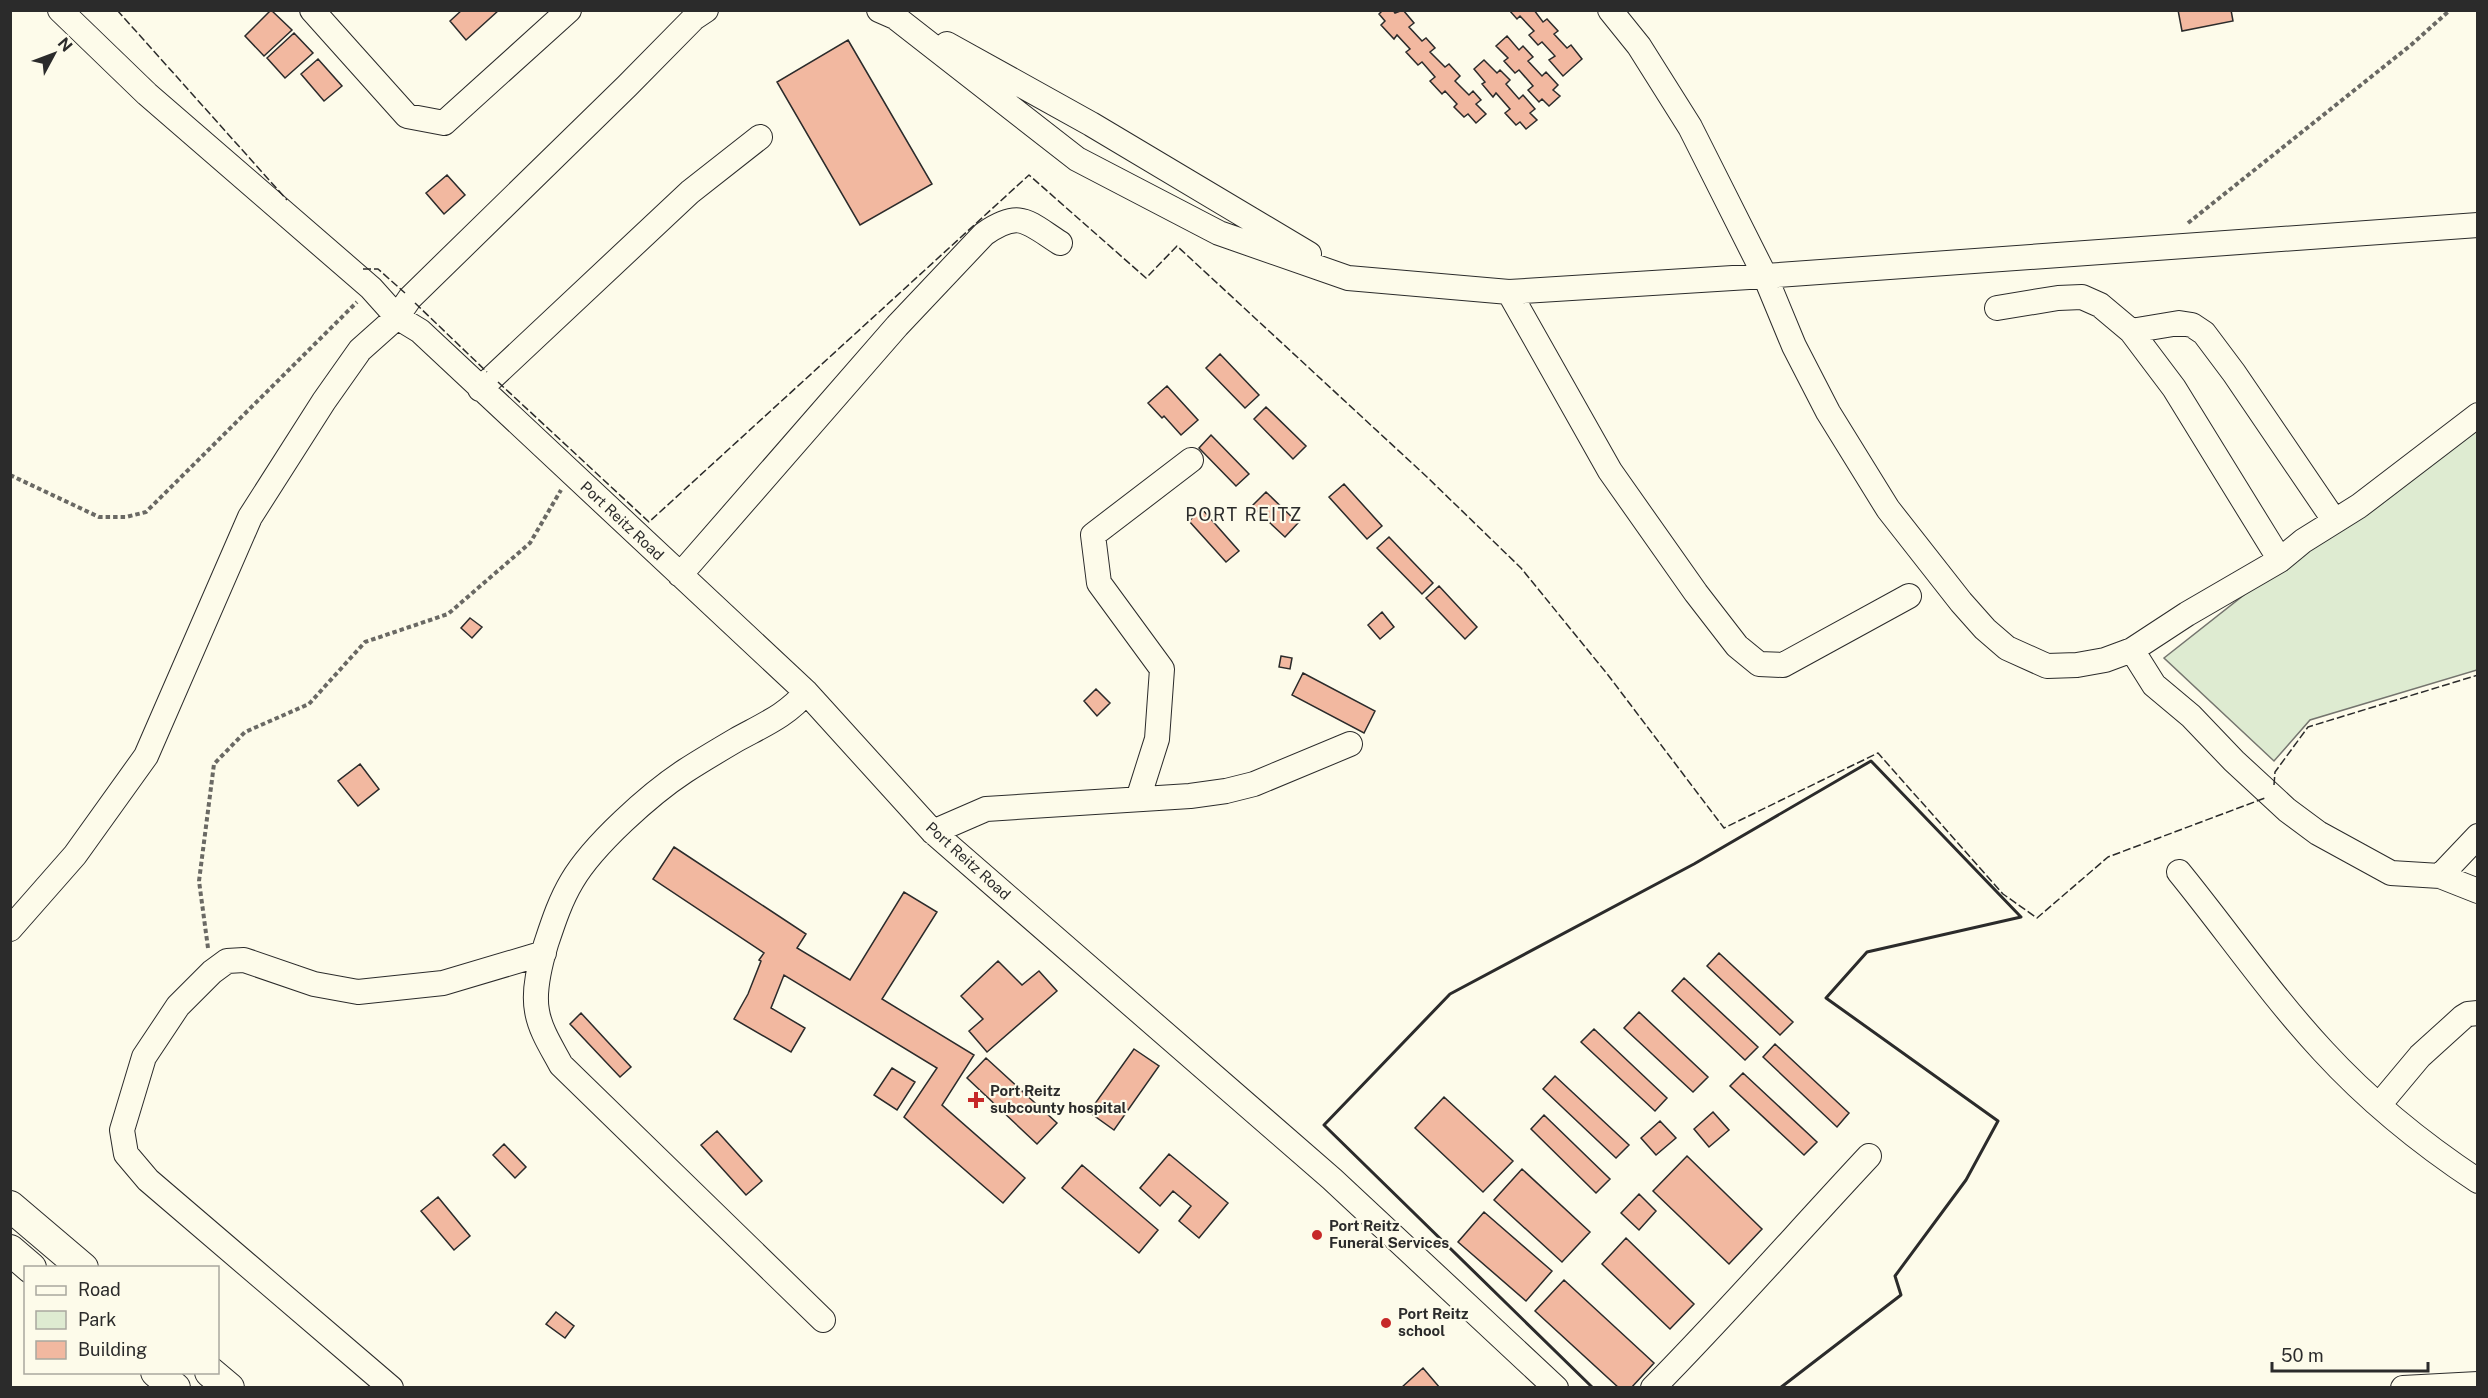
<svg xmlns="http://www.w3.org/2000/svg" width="2488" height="1398" viewBox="0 0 2488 1398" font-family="'Public Sans',sans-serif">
<rect width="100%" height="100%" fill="#fdfbea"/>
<path fill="#deebd1" stroke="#74746e" stroke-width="1.5" d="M2477,431v239l-167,50 -36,41 -110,-103 132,-104z"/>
<path fill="#f2b8a0" stroke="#2b2b2b" stroke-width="1.5" d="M271,10l21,20 -28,26 -19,-20z
M462,10h37l-33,30 -16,-19z
M1383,10h10l2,3 8,-3 11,13 -5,4 13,14 4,-3 9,10 -5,4 15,15 4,-3 11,12 -5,5 14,14 4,-4 8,9 -5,4 10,10 -10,9 -8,-9 -4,3 -10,-10 3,-3 -12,-13 -3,3 -12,-13 5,-4 -13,-15 -4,3 -12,-13 4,-3 -13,-14 -3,4 -13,-14 4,-4 -6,-7z
M1509,10h25l9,12 4,-3 11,12 -4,3 13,14 4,-3 11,14 -19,17 -14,-16 6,-4 -13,-14 -4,3 -9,-10 5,-4 -14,-15 -3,3z
M2178,10h53l2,11 -51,10z
M294,33l19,20 -28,25 -18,-20z
M1507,36l12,14 4,-4 10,11 -5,4 14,15 4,-4 12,13 -5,5 7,6 -11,10 -7,-7 -3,3 -11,-12 5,-4 -14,-16 -4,3 -11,-12 4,-3 -12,-12z
M848,40l84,144 -72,41 -83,-143z
M318,59l24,27 -18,15 -23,-27z
M1484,60l13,13 3,-3 10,10 -4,4 13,15 4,-4 12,14 -5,4 7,7 -11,9 -6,-7 -4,3 -11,-12 5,-4 -14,-16 -3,4 -11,-13 3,-2 -11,-13z
M447,175l18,20 -21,19 -18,-21z
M1220,354l39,41 -14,13 -39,-40z
M1167,386l31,34 -17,15 -17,-19 -2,2 -14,-15z
M1266,407l40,39 -13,13 -39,-40z
M1211,435l38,39 -13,12 -37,-38z
M1344,484l38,42 -15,13 -38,-42z
M1266,492l32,31 -13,14 -33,-31z
M1202,509l37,42 -13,11 -37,-41z
M1389,537l44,46 -11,11 -45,-46z
M1439,586l38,41 -12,12 -39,-41z
M1382,612l12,15 -14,12 -12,-14z
M470,618l12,9 -10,11 -11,-10z
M1281,656l11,2 -2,11 -11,-2z
M1303,673l72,38 -11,22 -72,-38z
M1096,689l14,14 -13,13 -13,-15z
M360,764l19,25 -21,17 -20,-25z
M674,847l132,87 -9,14 53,32 54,-88 33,20 -55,87 92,56 -32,50 83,73 -22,25 -99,-86 33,-49 -153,-93 -13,33 34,20 -14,24 -57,-33 14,-25 13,-33 -2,-1 5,-7 -111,-74z
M1719,953l74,69 -13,13 -73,-69z
M998,961l24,24 17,-14 18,20 -70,61 -18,-21 14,-12 -22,-23z
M1684,978l74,69 -13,13 -73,-69z
M1639,1012l69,65 -15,15 -69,-64z
M581,1013l50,54 -11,10 -50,-53z
M1594,1029l73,69 -12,13 -74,-69z
M1775,1044l74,69 -12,14 -74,-70z
M1134,1049l25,17 -45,64 -25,-18z
M986,1058l71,65 -20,21 -70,-66z
M892,1068l23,14 -18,28 -23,-15z
M1743,1073l74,69 -13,13 -74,-69z
M1555,1076l74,69 -13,13 -73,-69z
M1444,1097l69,64 -30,31 -68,-64z
M1713,1112l16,18 -20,17 -15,-18z
M1544,1115l66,64 -14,14 -65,-64z
M1660,1121l16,17 -20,17 -15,-17z
M717,1131l45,50 -16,14 -45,-50z
M504,1144l22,23 -11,11 -22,-23z
M1169,1154l59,49 -29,35 -20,-17 12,-15 -18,-15 -13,15 -20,-18z
M1687,1156l75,73 -33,35 -76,-73z
M1082,1165l76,65 -19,23 -77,-65z
M1522,1169l68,63 -28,30 -68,-62z
M1639,1194l17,17 -17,19 -18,-17z
M438,1197l32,39 -16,14 -33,-39z
M1484,1212l68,59 -26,30 -68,-59z
M1626,1238l68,66 -24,25 -68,-65z
M1564,1280l90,83 -23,25h-12l-84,-77z
M556,1312l18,14 -9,12 -19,-14z
M1423,1368l17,20h-39z"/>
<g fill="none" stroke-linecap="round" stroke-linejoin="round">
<g stroke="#2b2b2b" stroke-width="26">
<path id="minor" d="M60,10l87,84 224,194 26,29 23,14 386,361 127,140 399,347 224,209
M312,10l95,106 37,7 125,-113
M879,10l16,7 182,142 142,74 129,45 161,14 256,-16 713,-51
M1610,10l29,36 51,81 75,149 29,70 34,66 60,97 73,93 24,27 22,19 40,18 30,-1 28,-5 27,-10 55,-36 93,-54 23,-19 56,-35 119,-91
M947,44l144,80 218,130
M1509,292l101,179 86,122 41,53 22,18 24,1 126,-69
M1997,308l61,-10 24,-1 18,8 31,26 43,57 106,172
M2131,331l48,-8 13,2 12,8 30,40 100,147
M480,389l210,-197 70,-55
M680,575l217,-249 87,-92c36,-25 43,-12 76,9
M2132,650l22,35 37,31 43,45 53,49 31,23 73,40 49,3 38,15
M806,692c-18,23 -45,34 -70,48 -17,10 -34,20 -51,31 -35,23 -92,74 -113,110 -12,20 -19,42 -26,63 -6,20 -13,46 -9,67 3,19 15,37 24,54l262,255
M1138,799l19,-60 5,-70 -63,-86 -6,-48 98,-75
M933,832l53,-23 204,-13 36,-5 28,-7 96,-40
M2179,872c48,59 92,123 144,179 45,49 99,93 155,130
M2440,876l38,-40
M10,929l65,-74 71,-99 104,-239 74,-116 36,-51 37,-33 13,-19 217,-212 67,-68 12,-8
M2379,1105l41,-49 43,-39 5,-3 10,-1
M391,1388l-243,-208 -22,-26 -4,-24 22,-73 34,-51 34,-34 15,-11 17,-1 70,24 44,8 85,-9 101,-30
M1653,1388c75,-76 144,-155 216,-232
M2403,1388l75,-4"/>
</g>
<g stroke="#2b2b2b" stroke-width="32">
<path id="major" d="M10,1206l73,62
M10,1250l21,18
M156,1372l19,16
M210,1372l19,16"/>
</g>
<path stroke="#6a6964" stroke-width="4" stroke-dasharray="4.5 3" stroke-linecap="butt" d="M2188,223l223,-178 39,-35
M10,475l89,42h27l20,-5 211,-210
M208,948l-9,-67 15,-117 31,-32 64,-28 56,-62 83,-28 82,-71 31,-53"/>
<use href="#minor" stroke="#fdfbea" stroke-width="24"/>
<use href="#major" stroke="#fdfbea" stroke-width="30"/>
<path stroke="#2b2b2b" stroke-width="1.5" stroke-dasharray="8 3" stroke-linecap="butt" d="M117,10l170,190
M363,269h15l27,24
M415,303l72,69
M498,382l151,140 380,-347 117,103 31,-32 250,231 94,91 87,107 116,153 154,-75 125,141 34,24 71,-61 157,-59
M2274,785l1,-13 33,-45 170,-52"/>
<path stroke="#2b2b2b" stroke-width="3" d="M1593,1388l-269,-263 126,-131 244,-130 177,-103 150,156 -154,35 -41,46 172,123 -32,59 -71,96 6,19 -121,93"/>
</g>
<g fill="#c62828" stroke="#fdfbea" stroke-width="2">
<path d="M973 1091h6v6h6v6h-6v6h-6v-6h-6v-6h6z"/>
<circle cx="1317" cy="1235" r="6"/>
<circle cx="1386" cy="1323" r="6"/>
</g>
<g text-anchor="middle" stroke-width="4.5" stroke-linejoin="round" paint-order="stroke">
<g font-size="15" fill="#2b2b2b" stroke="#fdfbea">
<text transform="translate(622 521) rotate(43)" y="5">Port Reitz Road</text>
<text transform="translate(968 861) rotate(42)" y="5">Port Reitz Road</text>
</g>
<g font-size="15" font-weight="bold" fill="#2b2b2b" stroke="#fdfbea" text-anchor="start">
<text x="990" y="1096">Port Reitz<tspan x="990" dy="17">subcounty hospital</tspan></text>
<text x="1329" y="1231">Port Reitz<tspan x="1329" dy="17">Funeral Services</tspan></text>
<text x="1398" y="1319">Port Reitz<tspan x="1398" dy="17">school</tspan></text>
</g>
<g font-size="18" letter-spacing="1.5" fill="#2b2b2b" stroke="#fdfbea">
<text x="1244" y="521">PORT REITZ</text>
</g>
</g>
<rect width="2488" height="1398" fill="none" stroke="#2b2b2b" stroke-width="24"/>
<rect x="24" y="1266" width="195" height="108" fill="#fdfbea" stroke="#a9a89e" stroke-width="1.5"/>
<rect x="36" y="1286" width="30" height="9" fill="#fdfbea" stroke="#a9a89e" stroke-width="1.5"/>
<text x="78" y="1296" font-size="18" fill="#2b2b2b">Road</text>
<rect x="36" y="1311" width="30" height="18" fill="#deebd1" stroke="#a9a89e" stroke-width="1.5"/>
<text x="78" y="1326" font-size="18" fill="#2b2b2b">Park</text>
<rect x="36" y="1341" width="30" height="18" fill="#f2b8a0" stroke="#a9a89e" stroke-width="1.5"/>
<text x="78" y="1356" font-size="18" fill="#2b2b2b">Building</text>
<g transform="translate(54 54) rotate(49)" stroke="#fdfbea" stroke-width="4.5" paint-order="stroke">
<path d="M0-4.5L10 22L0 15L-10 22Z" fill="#2b2b2b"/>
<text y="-9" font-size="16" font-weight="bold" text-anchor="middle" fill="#2b2b2b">N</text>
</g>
<path d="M2272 1362v9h156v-9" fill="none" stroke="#2b2b2b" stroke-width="3"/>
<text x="2281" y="1362" font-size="18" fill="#2b2b2b" stroke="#fdfbea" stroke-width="4.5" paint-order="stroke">50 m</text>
</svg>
